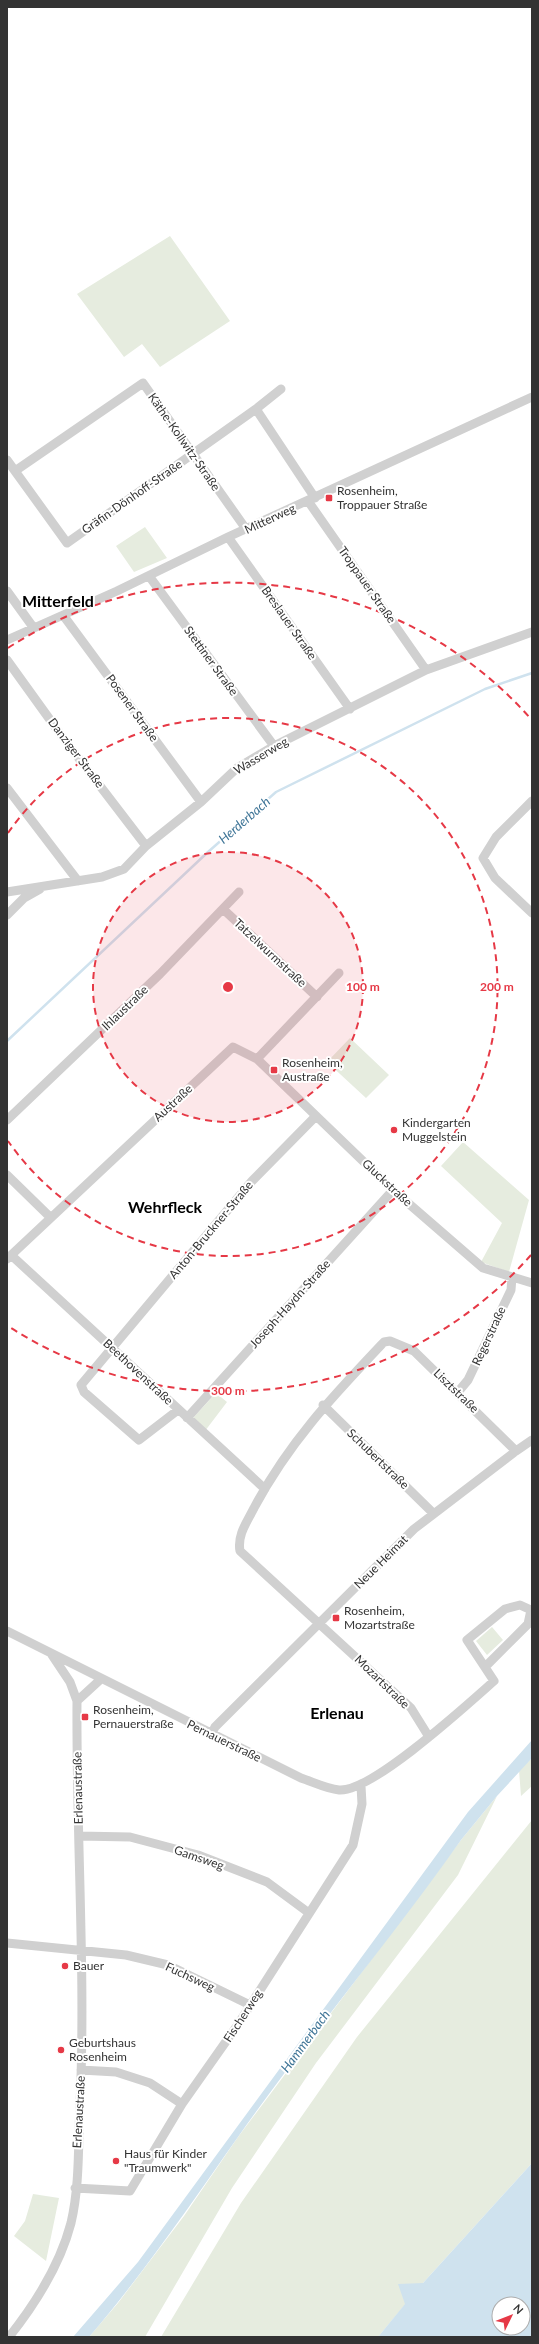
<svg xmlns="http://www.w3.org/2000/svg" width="539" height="2344" viewBox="0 0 539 2344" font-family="Lato,sans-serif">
<rect width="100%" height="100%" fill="#fff"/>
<path fill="#e6ecdf" d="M170,236l60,85 -70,46 -18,-23 -18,13 -47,-63z
M145,527l22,31 -33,14 -18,-26z
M350,1038l39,37 -23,23 -39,-36z
M463,1142l66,58 -20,72 -28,-10 21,-39 -61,-57z
M216,1393l11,9 -22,29 -12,-13z
M492,1627l11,13 -16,15 -11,-14z
M532,1758v28l-11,10 -2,-26z
M497,1796l-39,79 -142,188 -84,125 -87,149h-56l29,-34 66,-87 54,-79 223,-297z
M532,1820v343l-109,120 -45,54h-217l80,-134 116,-166z
M33,2194l26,4 -13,63 -32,-25 11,-15z"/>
<path fill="#cfe2ee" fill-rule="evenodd" d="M532,1740v18l-35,38 -36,44c-71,101 -152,196 -223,297 -48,68 -94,136 -149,200h-16l65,-75 330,-450z
M532,2163v174h-154l27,-33 -7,-20 25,-1zM499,2304h24v24h-24z"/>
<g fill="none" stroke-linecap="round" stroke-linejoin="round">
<path stroke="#cfe2ee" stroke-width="2.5" d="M7,1041l201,-189 68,-60 209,-103 47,-16"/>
<path stroke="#d0d0d0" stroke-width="9" d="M256,409l25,-20
M7,460l60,83 189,-134 59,89
M15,471l128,-88 103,146
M308,501l118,169
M228,537l122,172
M149,576l125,170
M7,591l26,36
M63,615l138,187
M7,640l110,-49 111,-54 304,-140
M7,660l54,75 85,111
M7,788l71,93
M532,801l-36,36 -13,21 12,20 37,35
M7,892l95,-15 22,-8 22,-23 55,-44 36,-34 37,-22 152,-76 106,-38
M223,909l94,88
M7,915l17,-17 16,-9
M257,1059l82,-86
M7,1120l153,-146 79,-82
M7,1175l43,42
M11,1255l254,234
M7,1259l226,-212 24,12 136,131 90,78 49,15
M458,1392l10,-12 43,-90 1,-13
M323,1405l110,108
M178,1410l-39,30 -55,-48 -3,-7 171,-204 63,-64
M187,1418l206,-228
M7,1631l294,147c12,4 26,11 38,12 32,3 129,-86 155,-109l-27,-41 38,-31 15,-4 11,5 -3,14 -43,43
M77,1701l24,-22
M211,1735l4,-8 199,-198 102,-78 16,-11
M429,1737l-18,-29 -171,-157c-3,-16 7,-29 14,-43 35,-66 79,-112 130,-166l6,-1 24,10 102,100
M79,1836l51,1 68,18 69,27 42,31
M7,1943l119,12 42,10 82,40
M81,2070l35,2 34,11 32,21
M75,2188l55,3 52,-87 57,-81 114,-178 9,-41 -1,-18
M9,2337c27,-34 51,-72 62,-114 9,-38 7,-80 9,-118 6,-134 -4,-269 -3,-404l-7,-19 -18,-27"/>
</g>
<circle cx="228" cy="987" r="135" fill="#e63946" fill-opacity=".12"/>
<g fill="none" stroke="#e63946" stroke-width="2" stroke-dasharray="7 5">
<circle cx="228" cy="987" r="135"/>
<path d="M8 833A269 269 0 1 1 8 1141"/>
<path d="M531 1255A404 404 0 0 1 8 1326M8 648A404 404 0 0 1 531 719"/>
</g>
<g fill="#e63946" stroke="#fff" stroke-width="1.5">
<rect x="325" y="494" width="8" height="8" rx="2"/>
<rect x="270" y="1066" width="8" height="8" rx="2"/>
<circle cx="394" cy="1130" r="4"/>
<rect x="332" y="1614" width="8" height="8" rx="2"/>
<rect x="81" y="1713" width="8" height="8" rx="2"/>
<circle cx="65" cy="1966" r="4"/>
<circle cx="61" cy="2050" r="4"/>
<circle cx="116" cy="2161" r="4"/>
</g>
<g text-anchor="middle" stroke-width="4" stroke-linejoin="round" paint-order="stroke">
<g font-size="12" fill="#333" stroke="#fff">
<text transform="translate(184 442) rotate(55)" y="4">Käthe-Kollwitz-Straße</text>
<text transform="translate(132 497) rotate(-35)" y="4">Gräfin-Dönhoff-Straße</text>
<text transform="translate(270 519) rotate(-25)" y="4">Mitterweg</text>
<text transform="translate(367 585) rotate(55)" y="4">Troppauer Straße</text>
<text transform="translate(289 623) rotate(55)" y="4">Breslauer Straße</text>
<text transform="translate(211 661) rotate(54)" y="4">Stettiner Straße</text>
<text transform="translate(132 708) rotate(54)" y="4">Posener Straße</text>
<text transform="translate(76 753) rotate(53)" y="4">Danziger Straße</text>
<text transform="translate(261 756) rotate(-31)" y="4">Wasserweg</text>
<text transform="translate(270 953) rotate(43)" y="4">Tatzelwurmstraße</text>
<text transform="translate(125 1008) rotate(-44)" y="4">Ihlaustraße</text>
<text transform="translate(173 1103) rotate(-43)" y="4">Austraße</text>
<text transform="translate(387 1183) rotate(43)" y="4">Gluckstraße</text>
<text transform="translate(211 1230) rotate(-50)" y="4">Anton-Bruckner-Straße</text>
<text transform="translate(290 1304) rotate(-48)" y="4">Joseph-Haydn-Straße</text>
<text transform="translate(489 1336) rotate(-65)" y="4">Regerstraße</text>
<text transform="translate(138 1372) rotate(43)" y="4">Beethovenstraße</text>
<text transform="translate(456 1391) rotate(44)" y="4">Lisztstraße</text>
<text transform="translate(378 1459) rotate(44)" y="4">Schubertstraße</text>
<text transform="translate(381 1562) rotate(-45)" y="4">Neue Heimat</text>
<text transform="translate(382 1682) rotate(44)" y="4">Mozartstraße</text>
<text transform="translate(224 1741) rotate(26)" y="4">Pernauerstraße</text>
<text transform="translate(78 1788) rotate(-91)" y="4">Erlenaustraße</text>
<text transform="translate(199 1858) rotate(19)" y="4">Gamsweg</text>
<text transform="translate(190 1977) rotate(25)" y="4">Fuchsweg</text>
<text transform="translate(243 2016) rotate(-57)" y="4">Fischerweg</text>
<text transform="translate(79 2112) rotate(-87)" y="4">Erlenaustraße</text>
</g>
<g font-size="12" fill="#333" stroke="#fff" text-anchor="start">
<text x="337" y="495">Rosenheim,<tspan x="337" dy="14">Troppauer Straße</tspan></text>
<text x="282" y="1067">Rosenheim,<tspan x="282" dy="14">Austraße</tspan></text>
<text x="402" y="1127">Kindergarten<tspan x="402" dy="14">Muggelstein</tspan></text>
<text x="344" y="1615">Rosenheim,<tspan x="344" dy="14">Mozartstraße</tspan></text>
<text x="93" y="1714">Rosenheim,<tspan x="93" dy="14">Pernauerstraße</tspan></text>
<text x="73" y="1970">Bauer</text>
<text x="69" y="2047">Geburtshaus<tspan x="69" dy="14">Rosenheim</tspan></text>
<text x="124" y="2158">Haus für Kinder<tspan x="124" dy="14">"Traumwerk"</tspan></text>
</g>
<g font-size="13" font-style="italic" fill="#3f7597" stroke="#fff">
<text transform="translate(244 820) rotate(-41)" y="5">Herderbach</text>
<text transform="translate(305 2041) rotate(-54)" y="5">Hammerbach</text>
</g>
<g font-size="16" font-weight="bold" fill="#000" stroke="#fff">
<text x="58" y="607">Mitterfeld</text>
<text x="165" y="1213">Wehrfleck</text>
<text x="337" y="1719">Erlenau</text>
</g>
</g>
<circle cx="228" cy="987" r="6" fill="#e63946" stroke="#fff" stroke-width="2"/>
<g font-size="12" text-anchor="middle" font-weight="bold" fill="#e63946" stroke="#fff" stroke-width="4" stroke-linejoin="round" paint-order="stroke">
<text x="363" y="991">100 m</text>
<text x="497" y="991">200 m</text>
<text x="228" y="1395">300 m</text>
</g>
<rect width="539" height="2344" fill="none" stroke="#333333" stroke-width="16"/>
<g transform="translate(511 2316) rotate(47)"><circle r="19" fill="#ffffff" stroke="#adadad"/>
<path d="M0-3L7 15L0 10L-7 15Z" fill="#e63946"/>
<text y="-6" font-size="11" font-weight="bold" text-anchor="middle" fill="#333333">N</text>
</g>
</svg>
